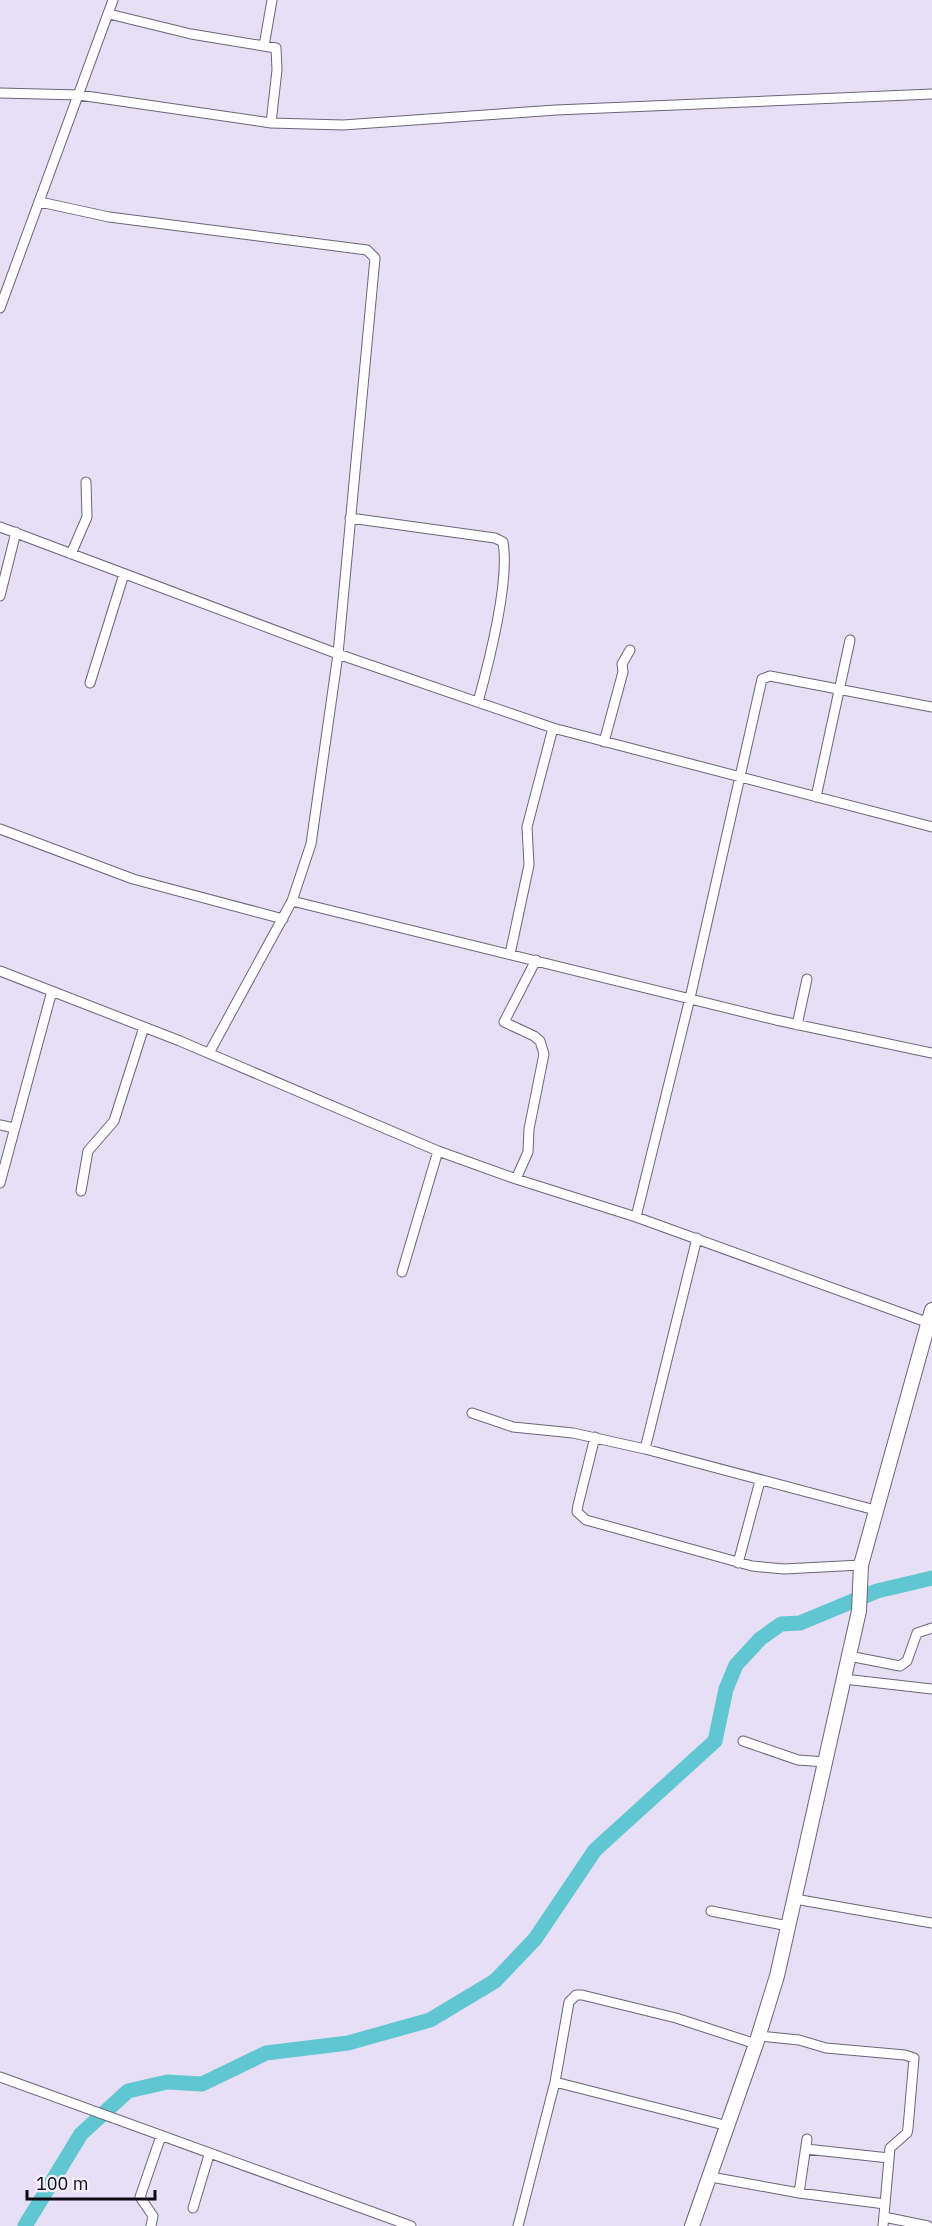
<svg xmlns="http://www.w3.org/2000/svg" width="932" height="2226" viewBox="0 0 932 2226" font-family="'IBM Plex Sans',sans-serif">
<rect width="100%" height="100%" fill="#e7dff5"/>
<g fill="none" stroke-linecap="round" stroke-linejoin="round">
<path stroke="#60c7d2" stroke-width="15" d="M25,2226l56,-92 47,-43 39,-9 35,2 64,-31 82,-10 82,-23 65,-39 40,-42 60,-89 120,-109 11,-52 10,-24 24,-26 21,-15 19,-1 77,-32 55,-13"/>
<g stroke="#6c6578" stroke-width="11">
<path id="street" d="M109,14l82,20 85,14 1,22 -6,53
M264,46l8,-46
M0,93l79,2 192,28 72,2 213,-15 376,-16
M40,202l69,15 258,33 8,8 -37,396 -27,190 -19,57 -83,152
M0,308l113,-308
M350,518l145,20 8,4c7,40 -14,120 -25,160
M0,527l338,127 215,74 379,99
M71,554l16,-37 -1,-35
M0,596l16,-64
M90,683l34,-109
M604,742l19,-70 -1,-8 8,-14
M816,797l34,-157
M0,829l133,50 150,40
M292,901l484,119 156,33
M510,954l19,-89 -2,-38 26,-99
M0,971l180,70 258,110 78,28 120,38 293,106
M797,1025l10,-46
M0,1125l14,3
M516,1179l12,-27 1,-23 15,-75 -4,-13 -6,-5 -30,-14 32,-62
M0,1183l52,-192
M81,1191l7,-40 26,-30 30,-94
M636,1217l54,-219 72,-319 8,-3 162,31
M402,1272l36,-121
M472,1413l41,14 60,6 72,16 230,61
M595,1437l-17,68 -1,7 9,8 166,46 32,3 77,-4
M645,1449l52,-211
M738,1563l22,-82
M849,1656l51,10 7,-5 10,-28 15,-5
M844,1679l88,10
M743,1741l55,19 28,2
M795,1899l137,24
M711,1911l77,15
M759,2036l40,4 27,8 79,7 9,3 -6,70 -1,5 -17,15 -5,56
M0,2077l411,149
M555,2082l173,44
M806,2149l83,9
M711,2177l88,16 86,11 -2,22
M799,2193l8,-54
M193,2208l16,-53
M884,2217l44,9
M151,2226l2,-10 -13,-19 21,-61
M518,2226l37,-144 14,-80 7,-7h6l94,23 80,26"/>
</g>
<g stroke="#6c6578" stroke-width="16">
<path id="secondary" d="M692,2226l64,-182 21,-68 82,-365 2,-46 71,-255"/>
</g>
<use href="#street" stroke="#fff" stroke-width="9"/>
<use href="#secondary" stroke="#fff" stroke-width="14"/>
</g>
<path d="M27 2190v9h128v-9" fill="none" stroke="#0e0b12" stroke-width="3"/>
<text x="36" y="2190" font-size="18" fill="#0e0b12" stroke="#f3eefc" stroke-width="4.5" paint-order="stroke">100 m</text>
</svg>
